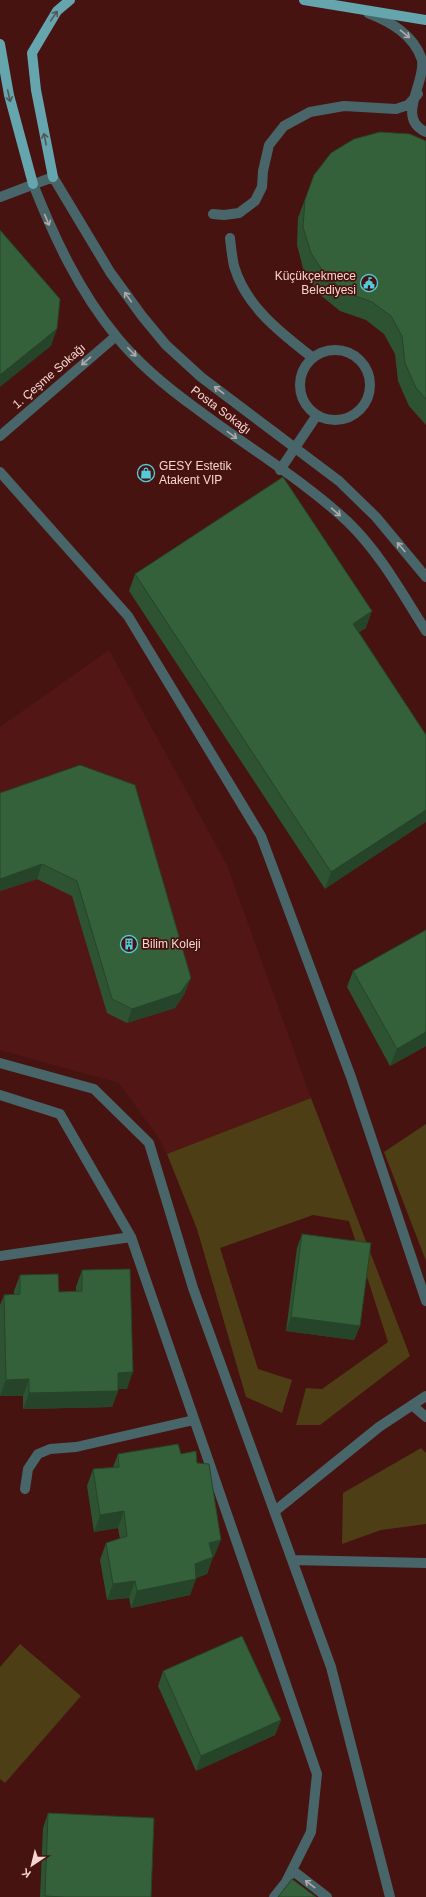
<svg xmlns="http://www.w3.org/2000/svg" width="426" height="1897" viewBox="0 0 426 1897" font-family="Arial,sans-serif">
<rect width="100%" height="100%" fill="#461310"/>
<path fill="#521714" d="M109,650l118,215 84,233 -144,56 -7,-14 -41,-57 -119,-33v-323z"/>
<path fill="#4e3e15" d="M311,1098l99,258 -90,69h-24l10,-37 16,1 66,-47 -39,-121 -36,-6 -93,33 38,121 34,11 -10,33 -36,-16 -49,-168 -30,-75z
M426,1124v137l-42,-109z
M421,1448l5,5v71l-45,6 -39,14 1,-51z
M20,1644l61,52 -76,87 -5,-4v-112z"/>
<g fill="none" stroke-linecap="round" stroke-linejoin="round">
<path stroke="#48666a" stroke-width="10" d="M368,13c23,9 46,22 54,47 4,23 -27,58 4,72
M33,184c21,53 46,107 83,152 21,26 53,53 81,73 50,38 105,70 151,113 32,31 54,71 78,109
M0,197l53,-20 57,95 32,44 24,29 35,32 138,104 37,36 50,60
M213,214l11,1 15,-2 16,-12 7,-14 1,-16 6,-26 15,-19 26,-14 34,-6 52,3 12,-4 10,-11
M230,238c1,9 2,19 4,28 12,41 47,67 79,92
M300 385a35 35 0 1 1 70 0a35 35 0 1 1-70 0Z
M0,436l116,-100
M280,470l37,-55
M0,472l128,144 133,220 90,241 75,224
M0,1063l94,26 55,54 44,145 138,379 59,230
M0,1095l60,19 71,123 186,537 -6,58 -25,50 -12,15
M0,1256l131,-19
M412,1405l14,12
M25,1489l3,-20 10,-15 12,-5 26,-2 118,-27
M275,1511l104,-84 47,-31
M292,1560l134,3
M292,1870l35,27"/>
<path stroke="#64a5ae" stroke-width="10" d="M304,0l122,20
M0,44l9,51 24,89
M53,177l-17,-87 -4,-37 25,-42 13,-11"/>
</g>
<path fill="#2e5332" d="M426,141v284l-17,-19 -11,-25 -3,-27 -11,-20 -18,-14 -26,-9 -21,-17 -15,-22 -7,-27 1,-27 16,-43z
M135,574l231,54 -7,4 67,103 -101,154 -196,-298z
M0,793l185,200 -10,15 -48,15 -20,-10 -35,-117 -35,-17 -37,12z
M426,930v116l-36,20 -43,-79 6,-16z
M302,1234l58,92 -6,14 -68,-9 11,-83z
M82,1270l45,119h-9v2l-6,16 -89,2v-13h-23v-91l4,-10 10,-1v-3l6,-16 39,17 17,-1v-4z
M118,1454h63l16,9 17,94h-1l-6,17 -11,4 -6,17 -59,13 -2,-10 -22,2 -7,-40 6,-17 14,-4 -2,-11 -24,4 -7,-46 6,-17 20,-2z
M163,1671l118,49 -6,15 -79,36 -38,-85z
M48,1813l103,84h-111l3,-69z"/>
<path fill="#254429" d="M57,329l-6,17 -51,41v-12z
M372,611l-6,17 -19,12 6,-16z
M426,810v12l-101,67 6,-17z
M42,864l-5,15 -37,12v-12z
M191,978l-6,15 -10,15 -48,15 5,-14z
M426,1032v14l-36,20 7,-17z
M291,1317l69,9 -6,14 -68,-9z
M133,1372l-6,17h-15l6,-16z
M29,1379l-6,17h-23l6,-16z
M118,1391l-6,16 -89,2 6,-16z
M124,1511l-6,17 -24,4 6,-17z
M221,1540l-7,17 -11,3 6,-17z
M213,1557l-6,17 -17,6 6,-1 -6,16 -59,13 6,-17 58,-27z
M135,1581l-6,17 -22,2 6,-16z
M281,1720l-6,15 -79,36 5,-15z"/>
<path fill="#35613a" stroke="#254429" d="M380,132l30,2 16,7v258l-10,-11 -11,-25 -3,-27 -11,-20 -19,-14 -25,-9 -21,-17 -15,-23 -8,-26 2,-27 9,-25 17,-22 23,-14z
M0,230l60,69 -3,30 -57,46z
M283,477l89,134 -19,13 73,111v75l-95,62 -196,-298z
M80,765l55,20 56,193 -11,15 -48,16 -20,-10 -35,-118 -35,-17 -42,15v-86z
M426,930v102l-29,17 -44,-78z
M302,1234l69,9 -11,83 -69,-9z
M130,1269l3,103 -15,1v18l-89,2v-14l-23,1 -2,-85 16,-1v-19l38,-1 1,18 23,-1v-21z
M178,1444l3,10 15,-3 1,12 12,1 12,76 -12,3 4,14 -18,7 1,15 -59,12 -2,-10 -22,3 -7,-41 21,-7 -3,-25 -24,4 -7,-46 26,-2 -1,-13z
M242,1636l39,84 -80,36 -38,-85z
M48,1813l106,5 -3,79h-87l-19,-1z
M292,1879l24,18h-38z"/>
<defs><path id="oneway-shaft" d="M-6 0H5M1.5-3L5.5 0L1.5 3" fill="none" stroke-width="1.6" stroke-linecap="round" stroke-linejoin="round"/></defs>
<g stroke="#545557">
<use href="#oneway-shaft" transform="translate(54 16) rotate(-55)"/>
<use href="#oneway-shaft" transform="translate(9 96) rotate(77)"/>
<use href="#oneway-shaft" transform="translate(45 139) rotate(-101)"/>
</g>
<g stroke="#b2a9a8">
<use href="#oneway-shaft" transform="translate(405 34) rotate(39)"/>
<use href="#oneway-shaft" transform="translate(47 220) rotate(67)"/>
<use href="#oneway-shaft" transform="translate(128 297) rotate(-125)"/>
<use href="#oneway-shaft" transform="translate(132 352) rotate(45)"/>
<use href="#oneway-shaft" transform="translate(86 361) rotate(139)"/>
<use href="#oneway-shaft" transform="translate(219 390) rotate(-143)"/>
<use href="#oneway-shaft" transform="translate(232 435) rotate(36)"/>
<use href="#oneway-shaft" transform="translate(336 512) rotate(41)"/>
<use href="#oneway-shaft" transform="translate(401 547) rotate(-130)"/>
<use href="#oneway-shaft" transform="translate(310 1884) rotate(-143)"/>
</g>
<defs>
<g id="civic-ring" transform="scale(0.9)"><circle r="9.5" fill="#461310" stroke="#53cbda" stroke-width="1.5"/><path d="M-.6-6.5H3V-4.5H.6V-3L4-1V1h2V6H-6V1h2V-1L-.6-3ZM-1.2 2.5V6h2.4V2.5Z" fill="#53cbda"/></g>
<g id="shop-ring" transform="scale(0.9)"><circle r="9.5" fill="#461310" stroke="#53cbda" stroke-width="1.5"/><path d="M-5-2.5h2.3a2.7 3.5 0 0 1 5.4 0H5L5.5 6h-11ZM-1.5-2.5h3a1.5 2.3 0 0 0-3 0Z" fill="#53cbda"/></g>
<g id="building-ring" transform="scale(0.9)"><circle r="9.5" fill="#461310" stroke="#53cbda" stroke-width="1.5"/><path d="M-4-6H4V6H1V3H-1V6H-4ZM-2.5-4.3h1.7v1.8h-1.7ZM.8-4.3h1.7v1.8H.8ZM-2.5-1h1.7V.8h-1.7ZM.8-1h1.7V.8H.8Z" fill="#53cbda"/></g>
</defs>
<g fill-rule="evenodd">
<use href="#civic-ring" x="369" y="283"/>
<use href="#shop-ring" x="146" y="473"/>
<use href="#building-ring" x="129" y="944"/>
</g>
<g text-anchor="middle" stroke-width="3.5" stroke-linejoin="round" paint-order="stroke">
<g font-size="12" fill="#f8d5d1" stroke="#461310" text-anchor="start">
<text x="356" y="280" text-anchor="end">Küçükçekmece<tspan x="356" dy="14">Belediyesi</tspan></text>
<text x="159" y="470">GESY Estetik<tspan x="159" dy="14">Atakent VIP</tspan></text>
<text x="142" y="948">Bilim Koleji</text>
</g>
<g font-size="12" fill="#f8d5d1" stroke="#461310">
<text transform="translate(49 376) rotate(-41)" y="4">1. Çeşme Sokağı</text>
<text transform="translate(221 410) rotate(37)" y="4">Posta Sokağı</text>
</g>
</g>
<g transform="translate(32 1865) rotate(215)" stroke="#461310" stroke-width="3" paint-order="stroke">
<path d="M0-3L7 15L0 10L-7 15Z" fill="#f8d5d1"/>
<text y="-6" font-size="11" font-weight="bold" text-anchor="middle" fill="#f8d5d1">K</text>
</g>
</svg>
